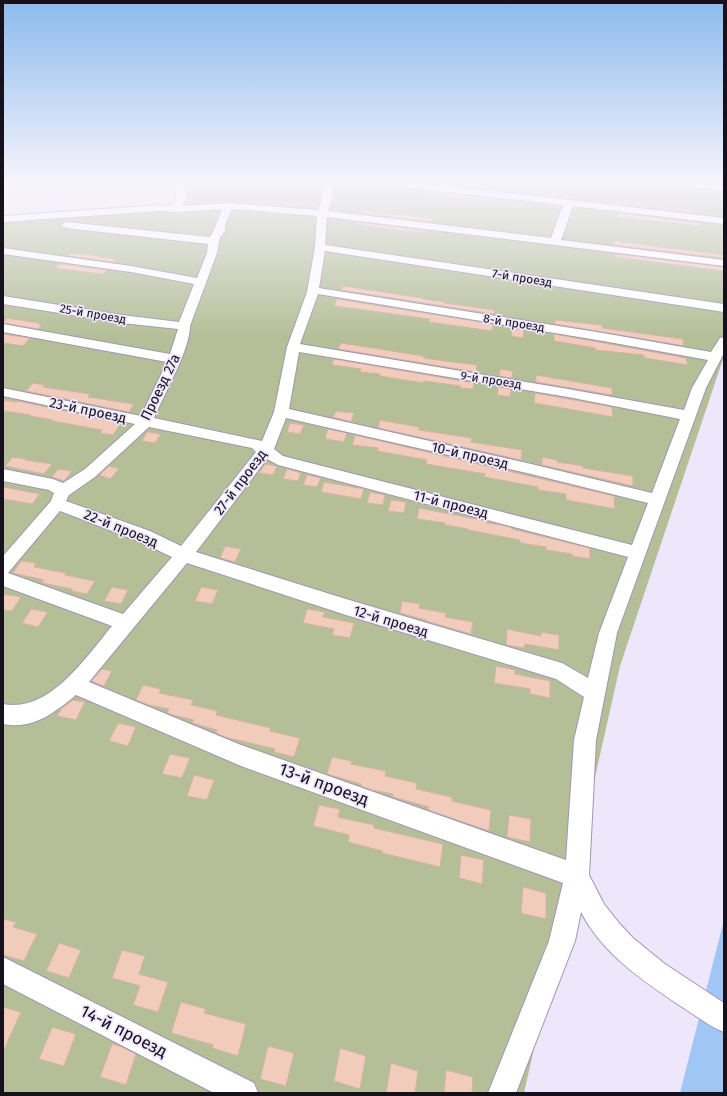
<svg xmlns="http://www.w3.org/2000/svg" width="727" height="1096" viewBox="0 0 727 1096" font-family="'Fira Sans',sans-serif">
<rect width="100%" height="100%" fill="#eee6fa"/>
<path fill="#b4bf97" d="M182,184h542v172l-104,310 -96,427h-521v-878l179,-6z"/>
<path fill="#9fc6f4" d="M724,920v173h-44z"/>
<path fill="#f1ccbd" stroke="#d5b2a3" d="M443,184h9l47,5v2z
M426,191l71,8v2l-47,-4 -25,-4z
M618,203l79,8 1,2 -80,-9z
M362,211l70,7 -1,4 -70,-9z
M618,213l82,10v3l-82,-9z
M357,222l71,9v2l-34,-3 -38,-6z
M614,241l110,14v3l-110,-13z
M71,253l29,3 -1,1 18,2 -3,3 -46,-6z
M615,254l109,13v4l-109,-14z
M60,264l47,6 -4,4 -48,-6z
M343,286l80,12v1l22,3 -1,1 51,7 -1,4 -153,-24z
M337,299l156,25 -1,7 -63,-9 1,-3 -96,-13z
M7,318l32,5 -1,1 4,1 -4,4 -35,-6z
M555,320l47,5v3l81,11 1,7 -129,-22z
M512,328l12,2 -1,8 -12,-2z
M3,334l27,4 -7,8 -20,-3z
M554,334l132,24 2,7 -44,-7v-3l-49,-5v-2l-41,-7z
M341,343l83,13 -1,2 54,7 -1,7 -138,-23z
M334,359l140,24 -1,6 -13,-1v-2l-36,-5 -1,2 -43,-7v-2l-20,-2 1,-3 -29,-4z
M500,369l13,2 -1,7 -13,-2z
M536,375l76,13v7l-76,-13z
M33,383l12,2 -2,2 47,7 -2,3 46,7 -5,8 -103,-21z
M498,387l13,2 -1,8 -13,-2z
M535,393l77,14 1,10 -79,-14z
M3,400l14,2 1,-1 103,22 -8,12 -13,-2 2,-3 -50,-9 1,-1 -23,-4 1,-1 -28,-4z
M336,411l18,2 -3,9 -18,-5z
M380,420l39,7v3l53,8 -1,4 51,8 -1,10 -143,-32z
M290,423l14,2 -4,9 -13,-2z
M328,429l19,4 -3,9 -19,-3z
M147,432l14,2 -6,9 -13,-2z
M355,435l259,61 1,13 -49,-9v-6l-28,-4v-3l-54,-10 1,-3 -59,-10 1,-4 -50,-9 1,-3 -26,-3z
M13,457l14,2 -2,1 27,4 -8,10 -39,-8z
M542,457l15,3v2l26,4v2l50,8v10l-91,-21z
M265,464l12,2 -4,9 -14,-2z
M109,466l10,3 -9,10 -11,-4z
M58,469l14,2 -8,10 -12,-4z
M287,469l14,4 -3,8 -15,-2z
M307,475l14,3 -4,9 -14,-2z
M324,482l40,7 -3,10 -40,-7z
M3,487l37,7 -8,10 -29,-5z
M370,492l15,3 -2,10 -16,-2z
M391,500l15,2 -2,11 -16,-2z
M419,508l67,13v2l16,2 10,3v1l78,19v11l-18,-3v-2l-26,-4v-3l-26,-4v-3l-52,-10v-1l-23,-4v-2l-28,-4z
M225,546l16,3 -6,13 -15,-4z
M21,561l15,2 -2,4 32,6 -1,2 30,6 -8,13 -16,-3 1,-2 -30,-6 2,-3 -31,-7z
M112,587l16,3 -7,14 -17,-3z
M201,587l17,3 -6,14 -17,-3z
M3,594l18,3 -9,14 -9,-1z
M402,601l18,3 -1,4 27,5 -1,4 28,5 -2,12 -45,-13v-1l-26,-7z
M31,609l17,3 -10,15 -16,-4z
M307,609l18,3 -2,5 31,6 -4,15 -18,-3 2,-6 -31,-6z
M507,629l34,7v-4l18,3v15l-34,-6 -1,4 -18,-3z
M496,666l19,4v4l35,7v17l-20,-4v-5l-36,-6z
M102,669l10,2 -8,15 -13,-5z
M143,685l18,4 -2,4 34,7 -2,5 27,6 -2,4 55,13 -1,3 30,7 -6,19 -20,-5 1,-3 -50,-12 -9,-4 1,-3 -25,-7 2,-3 -21,-5 -6,-2 2,-4 -20,-4 -13,-5z
M73,700l12,2 -9,18 -19,-4 5,-8z
M118,723l18,4 -8,19 -19,-5z
M170,754l20,4 -8,20 -20,-4z
M332,757l20,4 -1,3 35,7 -1,5 32,7 -1,6 36,8v4l39,9 -2,21 -61,-21 1,-3 -36,-10v-3l-22,-4 -10,-4v-2l-34,-10z
M194,775l20,5 -7,20 -20,-4z
M319,805l21,4 -2,8 36,8v3l69,16 -3,23 -58,-14v-2l-34,-9 1,-7 -36,-9z
M509,815l22,4 -1,23 -23,-5z
M461,855l23,5 -2,24 -23,-6z
M523,887l23,6v26l-25,-6z
M3,919l13,3 -3,5 24,7 -13,27 -21,-6z
M59,943l22,7 -12,28 -23,-7z
M122,950l23,6 -6,18 29,8 -10,30 -25,-7 7,-19 -28,-8z
M181,1002l25,7 -2,4 42,11 -8,32 -26,-8 1,-3 -42,-12z
M3,1007l18,5 -18,40z
M52,1027l24,7 -12,32 -25,-7z
M112,1044l10,3 14,7 -10,31 -26,-8z
M268,1046l26,7 -8,33 -26,-7z
M340,1048l26,8 -6,33 -26,-8z
M391,1063l27,8 -3,22h-29z
M446,1070l27,7 -1,16h-28z"/>
<g fill="none" stroke-linecap="round" stroke-linejoin="round">
<g stroke="#a195b4" stroke-width="2">
<path id="minor" d="M175,184h10l1,15 -4,7 47,-3 89,7 5,-14 -2,-12h10l2,12 -5,15 223,27 12,-33 -160,-18 -5,-3h31l295,34v6l-151,-18 -12,34 163,20v6l-397,-49 -2,28 399,59v8l-399,-61 -6,37 284,45 108,19 9,-14 4,-1v16l-18,35 -89,245 -21,107 -7,135 15,29 15,19 14,15 32,26 59,39v29c-14,-5 -26,-15 -39,-23 -39,-26 -82,-54 -104,-97l-6,29 -59,152h-28l61,-152 14,-58 -322,-117 -165,-71c-22,18 -43,35 -73,29v-20c47,9 83,-47 109,-78l-109,-40v-30l48,-55 3,-8 -5,-3 -46,-9v-12l50,10 10,4 22,-14 50,-45 -132,-28v-8l138,28 26,-54 -164,-30v-8l167,30 8,-25 -56,-6 -119,-19v-8l119,19 57,7 15,-38 -63,-12 -128,-18v-6l128,18 66,12 10,-25 1,-9 -142,-16 -5,-3 5,-3 144,15c5,-8 8,-18 12,-28l-42,3 -21,-1 -156,11v-6l156,-11 11,1 6,-7zM232,209l85,7 -2,31 -8,45 -20,55 -13,65 -12,29 -108,-23c10,-24 36,-68 36,-92l27,-73 3,-16 5,-6v-6zM318,294l285,47 105,19 -16,28 -8,22 -116,-21 -268,-45zM299,352l269,45 112,22 -28,74 -125,-30 -238,-54zM286,418l241,55 121,30 -16,42 -349,-89 -9,-7zM149,427l103,21 4,4 -75,94 -31,-15 -84,-30 3,-6 26,-18zM267,459l11,6 350,92 -29,76 -11,45 -26,-15 -216,-64 -150,-47zM60,511l78,30 34,16 -49,57 -115,-41zM187,563l159,52 210,64 28,18 -10,43 -8,120 -325,-115 -152,-63z
M690,184l34,1v6l-29,-4z
M3,957l251,126 4,10h-44l-211,-109z"/>
</g>
<use href="#minor" fill="#fff" fill-rule="evenodd"/>
</g>
<linearGradient id="sky" x2="0" y2="1"><stop stop-color="#8bbbed"/><stop offset="0.54" stop-color="#f7f4fd"/><stop offset="1" stop-color="#f7f4fd" stop-opacity="0"/></linearGradient>
<rect width="727" height="338" fill="url(#sky)"/>
<g text-anchor="middle" stroke-width="3.5" stroke-linejoin="round" paint-order="stroke">
<g font-size="12" fill="#16111c" stroke="#eee6fa">
<text transform="translate(522 278) rotate(9)" y="4">7-й проезд</text>
<text transform="translate(93 314) rotate(10)" y="4">25-й проезд</text>
<text transform="translate(514 323) rotate(9)" y="4">8-й проезд</text>
<text transform="translate(491 380) rotate(9)" y="4">9-й проезд</text>
</g>
<g font-size="14" fill="#16111c" stroke="#eee6fa">
<text transform="translate(160 387) rotate(-64)" y="5">Проезд 27а</text>
<text transform="translate(88 410) rotate(12)" y="5">23-й проезд</text>
<text transform="translate(470 455) rotate(13)" y="5">10-й проезд</text>
<text transform="translate(240 482) rotate(-53)" y="5">27-й проезд</text>
<text transform="translate(451 504) rotate(14)" y="5">11-й проезд</text>
<text transform="translate(121 528) rotate(22)" y="5">22-й проезд</text>
<text transform="translate(391 621) rotate(17)" y="5">12-й проезд</text>
</g>
<g font-size="17" fill="#16111c" stroke="#eee6fa">
<text transform="translate(324 784) rotate(20)" y="6">13-й проезд</text>
<text transform="translate(124 1031) rotate(27)" y="6">14-й проезд</text>
</g>
</g>
<rect width="727" height="1096" fill="none" stroke="#16111c" stroke-width="8"/>
</svg>
